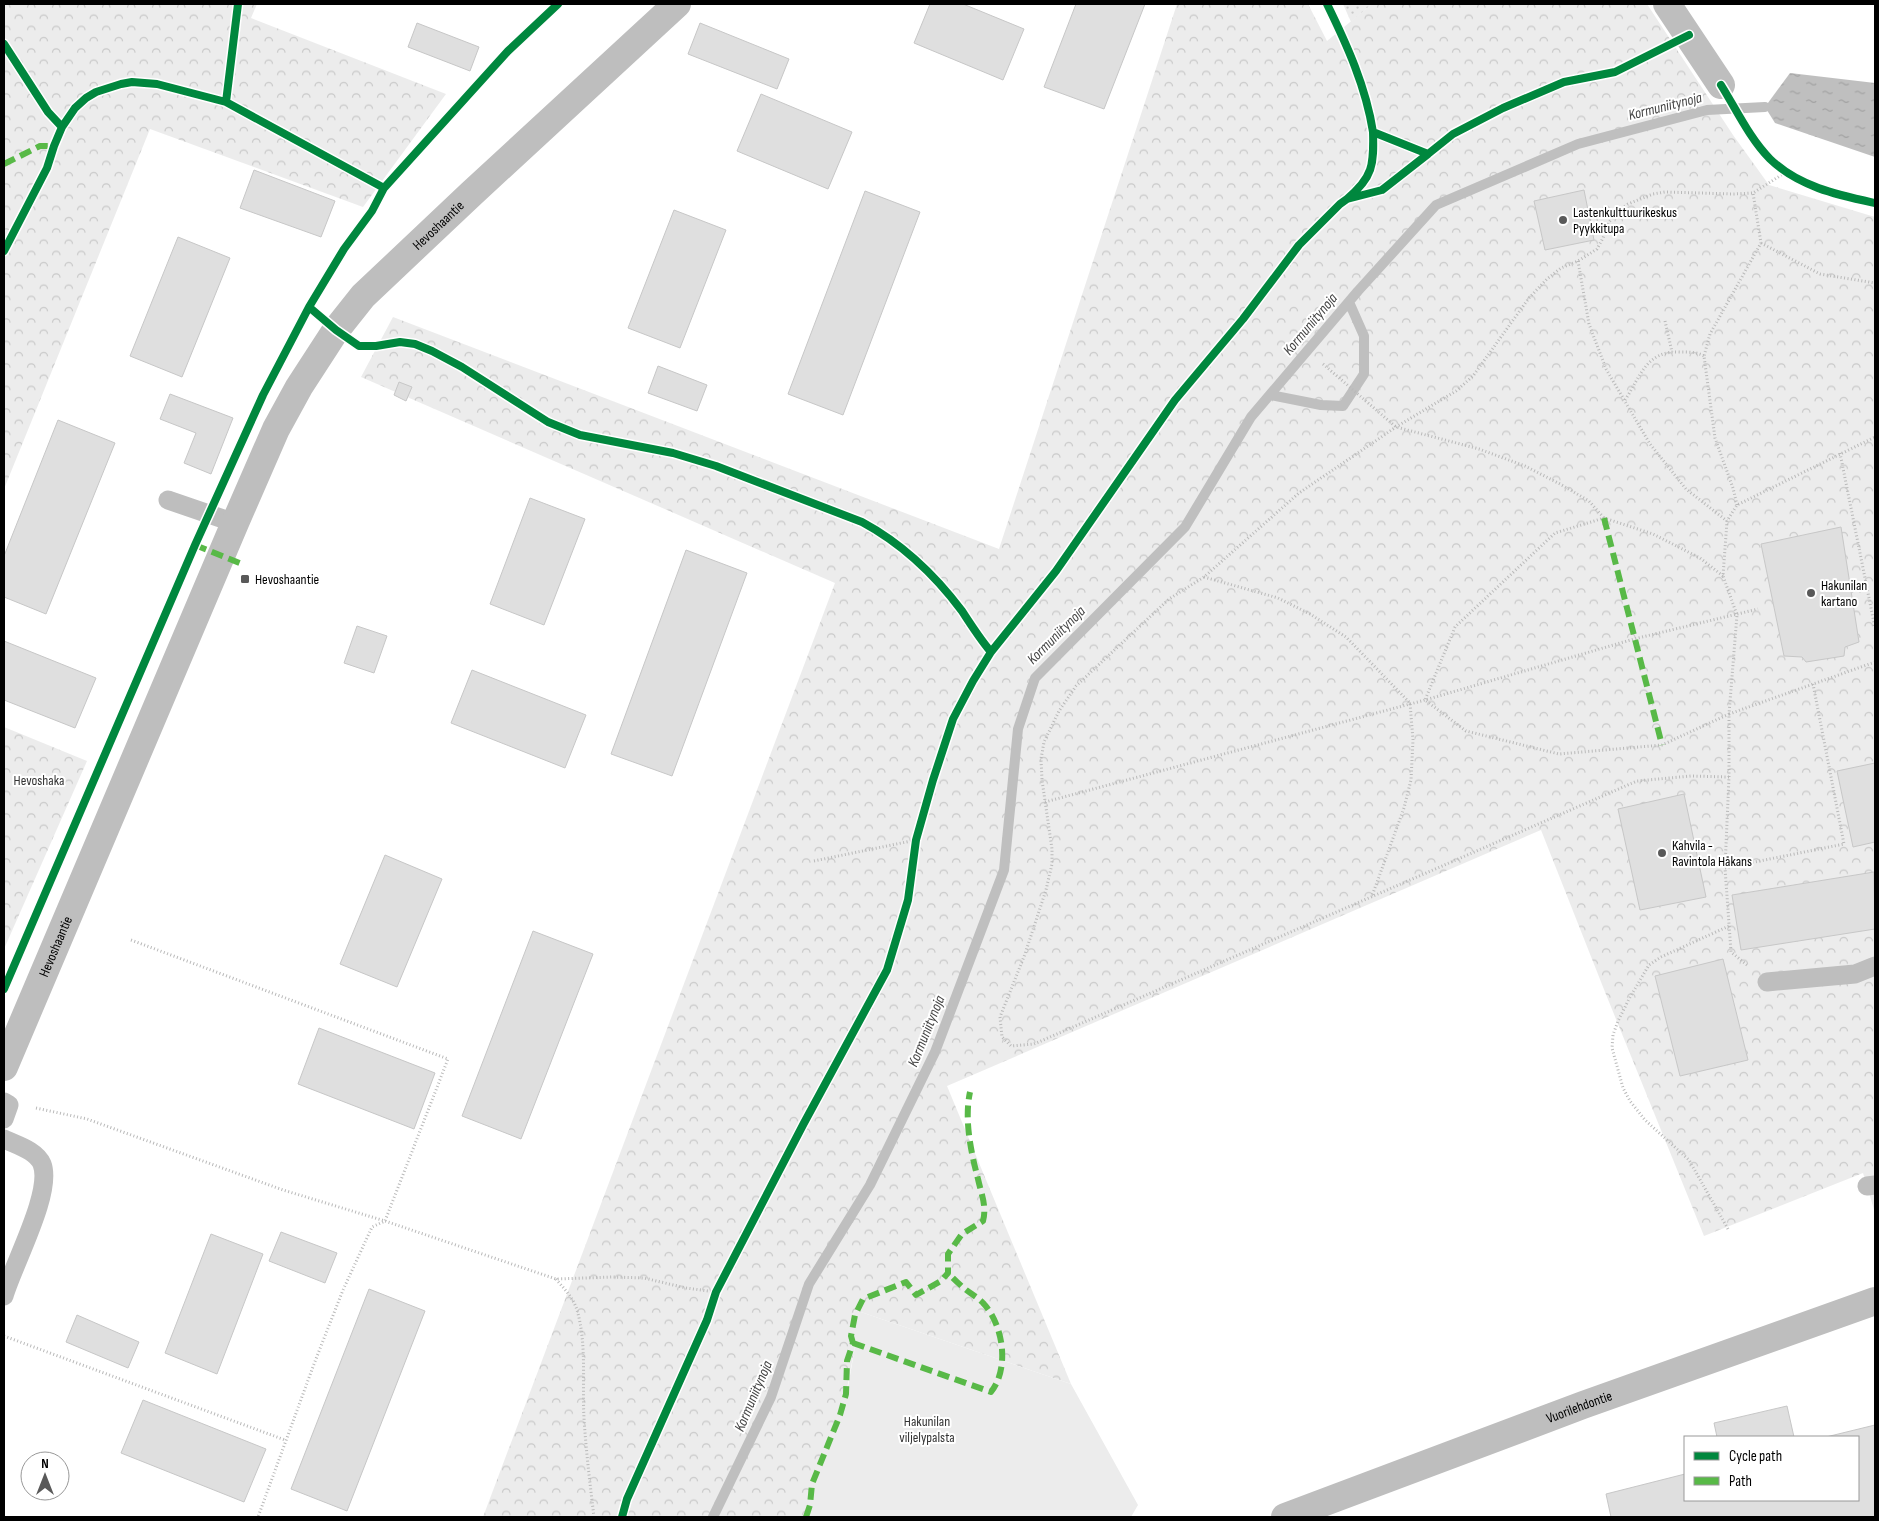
<svg xmlns="http://www.w3.org/2000/svg" width="1879" height="1521" viewBox="0 0 1879 1521" font-family="'Sofia Sans Condensed',sans-serif">
<defs>
<pattern id="grass-dots" width="8" height="8" patternUnits="userSpaceOnUse" patternTransform="scale(1.25)"><rect width="8" height="8" fill="#ececec"/><path d="M2 2h.1M6 6h.1" fill="none" stroke="#c9c9c9" stroke-width="1.8" stroke-linecap="round"/></pattern>
<pattern id="forest-crowns" width="20" height="18" patternUnits="userSpaceOnUse" patternTransform="scale(1.25)"><rect width="20" height="18" fill="#ececec"/><path d="M2 6a3 3 0 1 1 6 0M12 15a3 3 0 1 1 6 0" fill="none" stroke="#c9c9c9"/></pattern>
<pattern id="water-ripples" width="26" height="14" patternUnits="userSpaceOnUse" patternTransform="scale(1.25)"><rect width="26" height="14" fill="#bfbfbf"/><path d="M2 4q2-2 4 0t4 0M15 11q2-2 4 0t4 0" fill="none" stroke="#a2a2a2"/></pattern>
</defs>
<rect width="100%" height="100%" fill="#fff"/>
<path fill="url(#grass-dots)" d="M1343,4h29l-21,18z"/>
<path fill="url(#forest-crowns)" d="M4,4h253l-6,14 195,76 -83,113 -213,-78 -146,360z
M1177,4h131l19,37 45,-37h275l86,131 36,50 106,32v996l-12,-40 -159,63 -99,-244 -64,-162 -594,256 124,298 -216,-74 -9,26 10,5 -10,53 -41,123h-322l352,-934 -474,-206 32,-60 606,232z
M4,727l83,34 -83,188z"/>
<path fill="#ececec" d="M855,1310l216,74 67,121 -7,12h-327l44,-130 8,-46 -11,-5z"/>
<path fill="url(#water-ripples)" d="M1790,73l85,10v74l-100,-34 -10,-16z"/>
<g fill="none" stroke-linecap="round" stroke-linejoin="round">
<path stroke="#bfbfbf" stroke-width="10" d="M1270,395l51,10 22,1 21,-32v-38l-15,-34
M713,1517l58,-120 38,-113 61,-99 65,-133 69,-182 14,-141 17,-51 150,-151 66,-110 107,-126 78,-86 142,-61 129,-34 58,-3"/>
</g>
<path fill="#dfdfdf" stroke="#c7c7c7" d="M930,4h33l61,25 -21,51 -89,-37z
M1076,4h69l-41,105 -60,-22z
M417,23l62,24 -9,24 -62,-24z
M700,23l89,36 -12,30 -89,-35z
M761,94l91,38 -24,57 -91,-38z
M254,170l81,31 -14,36 -81,-29z
M1584,190l10,50 -49,10 -11,-49z
M865,191l55,21 -77,203 -55,-21z
M674,210l52,20 -46,118 -52,-20z
M178,237l52,21 -48,119 -52,-21z
M658,366l49,19 -10,26 -49,-18z
M399,382l13,5 -6,14 -12,-6z
M170,394l63,24 -22,56 -27,-11 12,-30 -36,-14z
M58,420l57,23 -69,171 -42,-17v-41z
M530,498l55,21 -41,106 -54,-21z
M1841,527l18,115 -14,5 -1,9 -38,6 -4,-5 -18,-1 -23,-112z
M686,550l61,23 -75,203 -61,-22z
M357,626l30,10 -13,37 -30,-10z
M4,641l92,37 -21,50 -71,-28z
M472,670l114,45 -21,53 -114,-45z
M1875,763v79l-22,5 -16,-76z
M1684,794l22,103 -66,13 -22,-101z
M385,855l57,24 -45,108 -57,-23z
M1874,872l1,57 -134,21 -9,-55z
M533,931l60,23 -72,185 -59,-23z
M1723,959l25,101 -68,16 -25,-100z
M319,1028l116,45 -21,56 -116,-45z
M281,1232l56,21 -12,30 -56,-22z
M211,1234l52,20 -46,120 -52,-21z
M369,1289l56,22 -78,200 -56,-22z
M77,1315l62,27 -11,26 -62,-26z
M143,1400l123,49 -22,53 -123,-49z
M1787,1406l7,31h-77l-3,-14z
M1875,1425v92h-264l-5,-23 79,-20v26h173v-63h-32z"/>
<g fill="none" stroke-linecap="round" stroke-linejoin="round">
<path stroke="#b9b9b9" stroke-width="3" stroke-dasharray="1 2.5" stroke-linecap="butt" d="M1761,243l59,31 55,9
M1578,261l11,63 17,45 44,75 36,45 41,32
M1665,321l7,31
M1323,364l73,63 83,22 46,17 35,18 29,17 15,17
M1625,400c16,-24 21,-50 56,-48 8,0 16,0 23,4
M1840,453l35,175
M1737,505l-4,-17 -18,-50 -11,-82 6,-22 51,-91 -8,-50
M1723,576l-23,-18 -47,-24 -49,-16 -49,15 -100,94 -30,73 41,31 93,23 103,-9 67,-31 8,-99 -14,-39 4,-55 10,-16 138,-68
M1204,577l74,21 32,16 36,23 64,66 3,37 -2,40 -7,28 -32,88
M1729,777l-38,-1 -54,5 -603,263 -23,2 -9,-9 -2,-20 25,-63 21,-64 6,-26v-15l-10,-69 -1,-21 3,-17 15,-31 17,-25 93,-87 35,-22 95,-84 97,-66 60,-36 17,-15 56,-78 18,-19 14,-11 17,-7 19,-12 6,-11 6,-16 10,-12 9,-6 25,-10 12,-2 69,2 19,-1 33,-21
M1045,802l380,-102 209,-61 124,-30
M814,861l102,-21
M1725,868l119,-24 -31,-160
M131,940l317,119 -63,162 -13,6 -29,63 -29,74 -56,153
M1747,965l-16,-13 -6,-84 4,-91v-63l146,-52
M36,1108l51,11 196,71 102,31 171,58 57,-2 31,1 42,10 30,4
M1728,1229l-39,-69 -44,-40 -15,-19 -7,-13 -11,-40 1,-13 5,-14 11,-22 20,-34 12,-8 68,-31
M556,1279c8,10 17,18 21,31 10,34 5,73 7,108 2,33 6,66 10,99
M4,1336l281,104"/>
<path stroke="#bebebe" stroke-width="19" d="M168,500l67,23
M1767,982l88,-8 20,-8
M4,1102l5,3 -5,14
M4,1139c12,6 32,11 38,25 11,28 -29,101 -38,132
M1867,1186l8,-1"/>
<g stroke="#bebebe" stroke-width="28">
<path d="M1667,4l54,81"/>
<path id="s1" d="M4,1067l231,-544 41,-94 23,-42 37,-57 27,-34 108,-102 206,-190"/>
<path id="s2" d="M1285,1517l298,-112 292,-104"/>
</g>
<path stroke="#58b947" stroke-width="6" stroke-dasharray="12 6" stroke-linecap="butt" d="M4,164l36,-18h14
M1604,518l58,227
M195,545l47,19
M853,1343l138,49c19,-24 12,-67 -7,-88 -5,-6 -13,-10 -19,-15 -6,-5 -11,-10 -17,-16
M806,1517l4,-12 2,-21 28,-69 6,-21 1,-33 6,-18 -2,-7 4,-21 8,-16 43,-17 10,13 25,-14 7,-8v-19l14,-20 21,-13c4,-15 -2,-28 -5,-42 -7,-27 -14,-59 -8,-87"/>
<g stroke="#fff" stroke-width="11">
<path id="cycleway" d="M1327,4c20,41 39,83 46,128l55,22 25,-20 50,-26 61,-26 51,-10 74,-37
M4,44l44,68 14,15
M1721,85c15,24 29,54 49,74 29,28 68,36 105,44
M226,102l12,-98
M1347,199c26,-22 27,-34 26,-67
M4,251l43,-83 7,-22 8,-19 13,-19 11,-10 10,-6 25,-8 11,-2 25,2 69,18 158,86
M309,307l27,23 23,16h17l24,-4 15,2 17,7 30,16 86,55 32,13 93,18 43,13 146,56c39,21 73,53 100,89 9,14 18,28 29,41l-18,29 -20,38 -20,61 -17,60 -8,60 -21,70 -83,153 -88,169 -9,28 -80,179 -5,18
M991,652l65,-81 119,-171 68,-81 56,-74 41,-41 7,-5 35,-9 46,-36
M4,989l191,-444 68,-150 46,-88 35,-58 28,-38 12,-23 124,-137 50,-47"/>
</g>
<use href="#cycleway" stroke="#00873e" stroke-width="8"/>
</g>
<g fill="#595959" stroke="#fff" stroke-width="2">
<circle cx="1563" cy="220" r="5"/>
<rect x="240" y="574" width="10" height="10" rx="2.5"/>
<circle cx="1811" cy="593" r="5"/>
<circle cx="1662" cy="853" r="5"/>
</g>
<g text-anchor="middle" stroke-width="4" stroke-linejoin="round" paint-order="stroke">
<g font-size="14" fill="#000" stroke="#fff" text-anchor="start">
<text x="1573" y="217">Lastenkulttuurikeskus<tspan x="1573" dy="16">Pyykkitupa</tspan></text>
<text x="255" y="584">Hevoshaantie</text>
<text x="1821" y="590">Hakunilan<tspan x="1821" dy="16">kartano</tspan></text>
<text x="1672" y="850">Kahvila -<tspan x="1672" dy="16">Ravintola Håkans</tspan></text>
</g>
<g font-size="14" fill="#000" stroke="#fff">
<text dy="5" stroke="none"><textPath href="#s1" startOffset="956">Hevoshaantie</textPath></text>
<text dy="5" stroke="none"><textPath href="#s1" startOffset="131">Hevoshaantie</textPath></text>
<text dy="5" stroke="none"><textPath href="#s2" startOffset="314">Vuorilehdontie</textPath></text>
</g>
<g font-size="14" fill="#333" stroke="#fff">
<text x="39" y="785">Hevoshaka</text>
<text x="927" y="1426">Hakunilan<tspan x="927" dy="16">viljelypalsta</tspan></text>
</g>
<g font-size="15" font-style="italic" fill="#444" stroke="#fff">
<text transform="translate(1665 106) rotate(-14)" y="5">Kormuniitynoja</text>
<text transform="translate(1310 324) rotate(-50)" y="5">Kormuniitynoja</text>
<text transform="translate(1056 635) rotate(-45)" y="5">Kormuniitynoja</text>
<text transform="translate(926 1031) rotate(-68)" y="5">Kormuniitynoja</text>
<text transform="translate(753 1396) rotate(-67)" y="5">Kormuniitynoja</text>
</g>
</g>
<rect width="1879" height="1521" fill="none" stroke="#000000" stroke-width="10"/>
<rect x="1684" y="1436" width="175" height="65" fill="#ffffff" stroke="#999999"/>
<rect x="1694" y="1452" width="25" height="8" fill="#00873e" stroke="#999999"/>
<text x="1729" y="1461" font-size="15" fill="#000000">Cycle path</text>
<rect x="1694" y="1477" width="25" height="8" fill="#58b947" stroke="#999999"/>
<text x="1729" y="1486" font-size="15" fill="#000000">Path</text>
<g transform="translate(45 1476)"><circle r="24" fill="#ffffff" stroke="#999999"/>
<path d="M0-4L9 19L0 12L-9 19Z" fill="#595959"/>
<text y="-8" font-size="14" font-weight="bold" text-anchor="middle" fill="#000000">N</text>
</g>
</svg>
